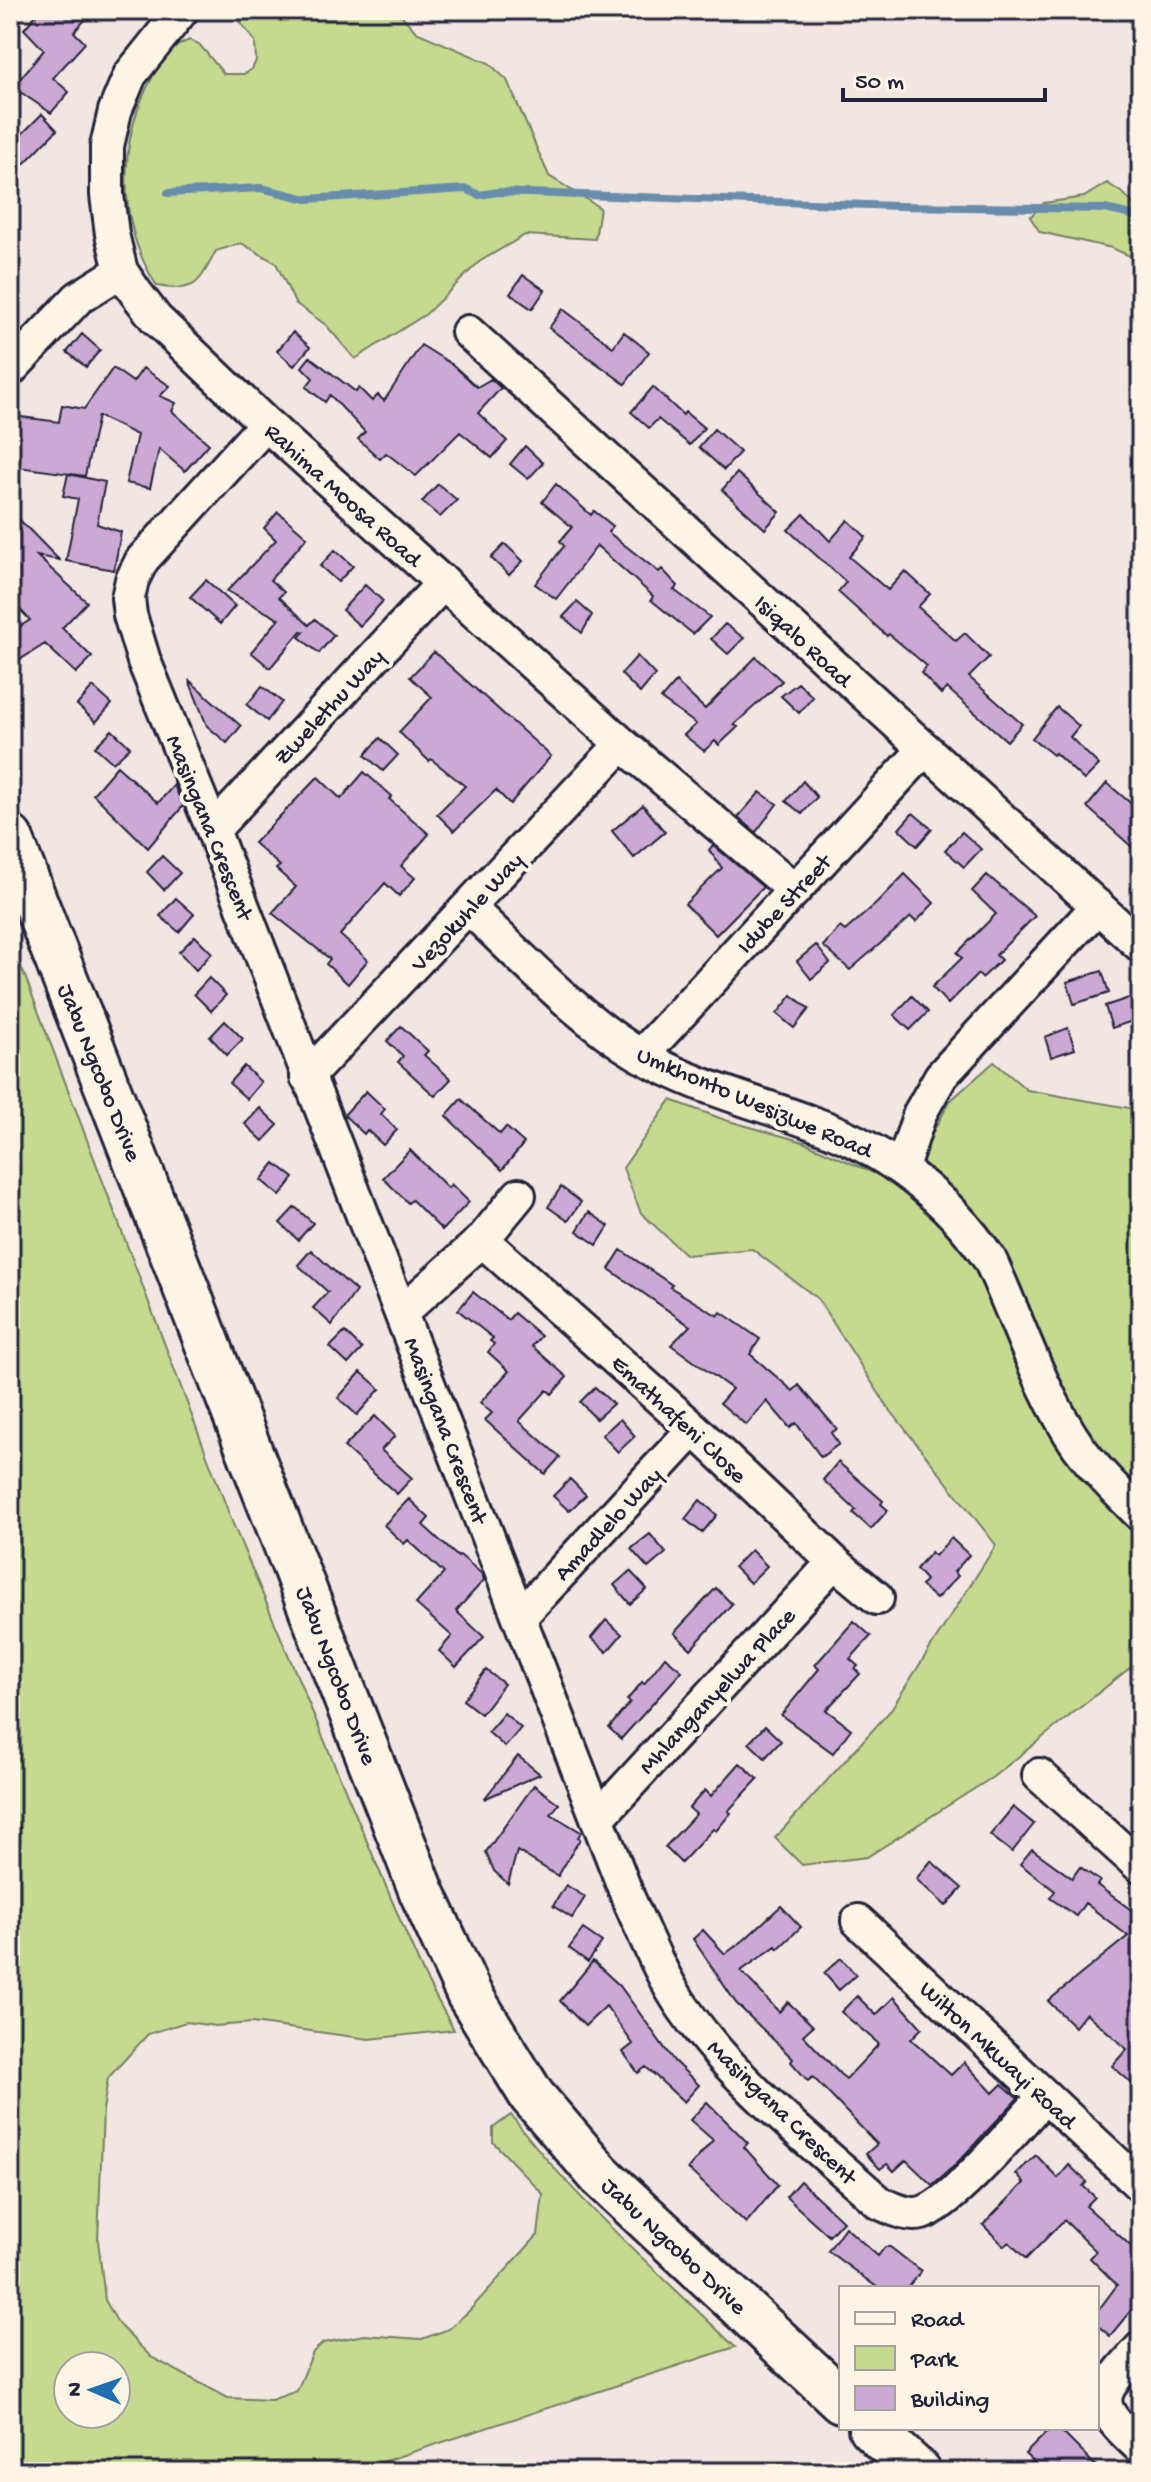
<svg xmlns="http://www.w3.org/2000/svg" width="1151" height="2482" viewBox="0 0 1151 2482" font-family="'Gochi Hand',sans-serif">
<rect width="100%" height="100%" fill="#f2e6e2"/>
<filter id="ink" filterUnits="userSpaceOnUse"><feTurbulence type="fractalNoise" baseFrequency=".0125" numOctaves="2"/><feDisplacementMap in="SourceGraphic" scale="16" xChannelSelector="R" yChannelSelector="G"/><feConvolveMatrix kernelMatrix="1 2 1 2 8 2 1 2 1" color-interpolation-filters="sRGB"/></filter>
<g filter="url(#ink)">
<path fill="#c5da8f" stroke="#747e65" stroke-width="2" fill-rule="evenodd" d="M231,10h166l19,22 73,31 18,17 42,96 51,32 -5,31 -70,-4 -46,27 -53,52 -71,45 -29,-34 -31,-22 -19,-40 -35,-20 -25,8c-18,33 -19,42 -59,35 -40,-62 -40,-145 -5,-208 10,-18 19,-32 38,-38l9,4 25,30h20l8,-5 4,-8 -1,-20z
M1107,183l17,11 17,18v49l-29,-13 -72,-16 -10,-15 14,-14 40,-6z
M10,937l223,587 168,398 24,55 29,53 -85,9 -117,-16 -37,3 -29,-4 -38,12 -40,44 -5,32 -5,130 7,60 14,25 32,32 77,41 43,2 26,-9 16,-39 10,-9 41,-8 58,4 27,-10 20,-18 69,-76 5,-41 -50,-52v-14l18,-13c64,86 148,157 224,232l-384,125h-341zM68,2366h48v48h-48z
M994,1062l33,28 114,20v385l-36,-39 -24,-33 -56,-121 -10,-27 -29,-51 -21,-24 -48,-39 33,-60z
M671,1100l54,20 79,22 101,45 71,73 48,119 31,61 31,44 55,51v124l-148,118 -126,80 -65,8 -27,-27 115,-127 106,-166 -109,-139 -70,-108 -65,-49 -66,6 -45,-42 -18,-45z"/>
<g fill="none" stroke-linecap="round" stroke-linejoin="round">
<path stroke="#688dac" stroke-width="8" d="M168,193l93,-5 46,11 159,-10 13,6 19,-3 399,14 208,3 36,8"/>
</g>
<path fill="#cba9d4" stroke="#22223b" stroke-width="2" d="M40,10h54l-20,22 11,11 -32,35 16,14 -18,21 -38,-26 31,-37 -20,-21z
M42,114l15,16 -47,48v-32z
M523,275l22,15 -13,19 -22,-15z
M563,309l50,38 11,-15 25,20 -24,32 -76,-56z
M293,332l17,15 -16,19 -17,-15z
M82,334l18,16 -14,17 -19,-15z
M421,345l32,20 24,22 14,-8 10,9 -23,25 29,28 -15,17 -32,-26 -44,44 -30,-23 -6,6 -22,-20 7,-7 -35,-37 -5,7 -19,-15 7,-9 -11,-11 8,-10 46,35 3,-4 13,13 6,-6 6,6z
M113,368l20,14 10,-14 27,18 -10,10 16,7 -4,8 37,33 -24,27 -26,-22 -9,39 -24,-5 11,-48 -39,-19 -13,60 -75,-10 3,-50 46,6 3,-17 22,4z
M653,387l30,28 2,-3 19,16 -14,17 -32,-26 -9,9 -18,-16z
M714,429l26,23 -16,18 -25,-23z
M525,446l18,17 -15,16 -18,-15z
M737,473l43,39 -15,17 -43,-39z
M68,474l37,8 -8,42 24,8 -7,38 -48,-9 12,-62 -15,-3z
M438,484l19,16 -17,17 -18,-15z
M556,484l35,31 3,-4 19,15 -5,6 51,40 3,-3 16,17 -4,4 36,27 -17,17 -42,-34 2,-4 -56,-50 -41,53 -21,-15 29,-38 -4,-5 12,-14 -30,-25z
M10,510l49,50 -22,-4 50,46 -25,26 30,29 -16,16 -31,-29 -24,15 -11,-18v-8l20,-13 -20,-21z
M278,512l29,25 -37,43 14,12 -5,5 30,28 6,-6 19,16 -15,18 -20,-16 5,-5 -3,-1 -31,37 -19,-16 28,-33 -52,-28 49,-51 -12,-12z
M804,514l26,27 18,-21 18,17 -17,20 39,33 17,-19 25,23 -12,13 38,34 9,-8 24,24 -20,20 53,47 -15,17 -60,-53 -6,6 -20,-21 6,-7 -38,-32 -2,2 -49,-44 8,-10 -58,-52z
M505,544l18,17 -14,14 -18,-17z
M335,550l18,16 -15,16 -18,-16z
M206,580l29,26 -15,18 -30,-27z
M365,585l18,16 -23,25 -18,-16z
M577,602l15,13 -10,18 -19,-16z
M725,624l19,14 -16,16 -17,-15z
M434,652l117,104 -41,48 -14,-14 -42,41 -17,-17 28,-28 -34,-27 -2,2 -30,-29 33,-35 -22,-20z
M637,656l18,19 -15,18 -19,-19z
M756,657l26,24 -48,44 4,2 -16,15 -3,3 -4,-4 -11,10 -20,-16 12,-11 -35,-25 15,-17 29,27z
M189,680l52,46 -14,17 -20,-17z
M798,683l15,14 -14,16 -18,-17z
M262,686l20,16 -15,19 -20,-16z
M93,687l19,17 -16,18 -19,-17z
M1057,707l22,19 -9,11 29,28 -15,15 -29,-27 -2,2 -21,-17z
M112,730l18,17 -17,16 -18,-16z
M380,738l18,17 -15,16 -18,-16z
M117,766l41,37 16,-18 9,21 -35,42 -55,-54z
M364,772l28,24 -3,3 40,35 -28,32 14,12 -16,18 -14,-13 -45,52 28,25 -20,24 -22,-20 4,-5 -58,-46 24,-26 -20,-18 4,-3 -26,-23 64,-66 23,22z
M803,781l14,16 -15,17 -16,-13z
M1107,783l34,29v43l-54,-48z
M760,792l17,12 -21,28 -18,-15z
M643,805l22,27 -31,26 -22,-27z
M913,813l19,16 -15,17 -18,-17z
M962,832l19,17 -17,18 -19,-17z
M713,845l50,42 -47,48 -31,-31 37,-36 -13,-18z
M162,856l18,17 -16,17 -17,-18z
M905,874l29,29 -18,19 -5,-5 -61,53 -27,-24 17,-19 5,4 32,-28z
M987,875l48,41 -39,39 5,5 -19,18 -4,-4 -30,30 -16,-17 30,-29 -5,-5 39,-39 -24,-23z
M176,898l18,16 -15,18 -19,-16z
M195,936l17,17 -16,17 -17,-18z
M816,945l14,18 -19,16 -14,-18z
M1102,971l7,22 -35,11 -7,-22z
M209,978l17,17 -15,16 -17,-17z
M1141,994v24l-29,10 -7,-22z
M792,995l17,14 -15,19 -17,-14z
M912,996l16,16 -18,18 -16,-15z
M225,1021l18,18 -16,16 -17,-18z
M401,1026l27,25 -4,4 27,24 -16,17 -37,-34 5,-6 -16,-15z
M1068,1028l7,21 -24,8 -6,-20z
M244,1066l17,16 -14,17 -18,-16z
M366,1091l19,18 -4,5 16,16 -14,15 -16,-15 -3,4 -20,-19z
M461,1099l39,35 6,-7 18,16 -22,27 -56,-54z
M260,1108l18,17 -15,16 -18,-17z
M410,1150l38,38 3,-4 18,18 -27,28 -30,-30 -4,3 -25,-25z
M275,1163l19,15 -14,18 -19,-16z
M561,1187l20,15 -13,19 -20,-14z
M295,1207l18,16 -15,17 -18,-17z
M589,1212l20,14 -12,19 -20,-14z
M311,1250l45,41 -24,34 -19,-17 15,-16 -30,-27z
M621,1250l51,35 -2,2 48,29 3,-4 39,27 -10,15 43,37 6,-6 38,44 -6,4 8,11 -18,13 -25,-34 -6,5 -23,-27 -21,24 -26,-22 12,-14 -61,-44 19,-19 -81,-57z
M473,1292l35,28 6,-7 27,23 -9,10 35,31 -15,17 -5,-4 -28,31 41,36 -15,17 -60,-54 7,-7 -12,-10 29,-32 -21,-19 6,-8 -4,-3 3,-3 -35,-28z
M345,1332l17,17 -14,15 -18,-17z
M361,1372l19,17 -23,26 -19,-17z
M595,1387l18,17 -17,15 -16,-17z
M375,1416l20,20 -14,14 31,28 -15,16 -53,-47z
M620,1419l15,17 -17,16 -16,-17z
M838,1462l45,39 -2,3 7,6 -17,19 -18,-16 3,-3 -33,-30z
M570,1479l16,16 -17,16 -16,-15z
M409,1499l20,19 -6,7 35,32 2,-2 22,19 2,6 -28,31 28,26 -28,30 -17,-16 13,-15 -36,-32 28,-31 -36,-33 -4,4 -20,-19z
M700,1500l17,15 -15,18 -17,-14z
M650,1534l16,19 -18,15 -17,-19z
M951,1538l18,17 -15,17 4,4 -22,23 -15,-13 5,-6 -10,-11 15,-17 4,4z
M751,1550l16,16 -17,17 -16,-16z
M630,1571l17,18 -17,15 -16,-19z
M716,1588l16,16 -41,45 -17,-16z
M606,1620l16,14 -15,18 -16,-14z
M854,1621l17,15 -21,23 8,7 -3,3 5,5 -34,36 25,19 -18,24 -52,-38 38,-46 -4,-4z
M665,1657l17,14 -61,68 -12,-11 21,-26 -3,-2 15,-18 2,2z
M486,1670l18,14 -23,30 -18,-14z
M504,1713l17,15 -16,19 -17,-15z
M765,1726l16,15 -16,17 -16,-15z
M518,1756l22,18 -56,25z
M740,1763l18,16 -30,32 3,2 -15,18 -3,-2 -32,34 -16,-16 31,-33 -7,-6 16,-18 6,6z
M534,1785l25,19 -8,10 30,18 -3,5 2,2 -22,37 -41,-25 -9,33 -14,-13 -8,-19z
M1013,1807l21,17 -22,28 -22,-17z
M1032,1849l40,29 8,-11 20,14 -3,4 44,32v174l-29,-25 15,-17 -41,-36 -11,14 -27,-26 80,-65 -43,-33 -9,13 -26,-18 5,-7 -35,-27z
M931,1861l31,27 -16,18 -30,-27z
M566,1885l19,12 -13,21 -19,-12z
M781,1906l20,21 -23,22 -2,-3 -35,25 38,41 9,-10 25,24 -10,9 37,39 6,5 33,-35 -38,-32 16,-16 19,19 18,-18 28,31 -11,11 40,36 13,-13 29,31 9,-9 16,14 -64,68 -22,19 -26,-25 -12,11 -7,-7 -7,5 -14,-15 11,-10 -64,-67 -5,4 -17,-19 2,-3 -57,-56 -43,-64 10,-9 22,24 19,-14z
M583,1929l19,13 -14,20 -19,-14z
M841,1958l15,17 -17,15 -15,-17z
M593,1961l27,25 54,75 25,24 -15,17 -38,-35 -8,6 -15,-21 10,-8 -27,-38 -21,20 -25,-25z
M707,2102l41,41 -4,4 34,38 -32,38 -58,-54 25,-29 -23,-20z
M1036,2155l22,23 11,-13 18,17 -4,4 12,11 -9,9 55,49v54l-5,-5 -26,32 -13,-11v-13l20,-27 -27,-27 6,-7 -32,-31 -38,39 -17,-17 -5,4 -21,-21 41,-42 -8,-9z
M800,2181l43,40 -14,15 -43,-39z
M845,2227l33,29 7,-9h5l31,24 -13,17h-30l-50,-37z
M1051,2428h7l44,44h-59l-18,-18z"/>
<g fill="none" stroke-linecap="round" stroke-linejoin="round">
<g stroke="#22223b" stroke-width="38">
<path id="street" d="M182,10l-52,65 -15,36 -8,35v49l5,39 9,37 15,22 20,26 110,105 356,320 173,146
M468,332l673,614
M10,370l68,-72 43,-27
M266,424l-124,136 -10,20 -4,18 2,17 14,46 69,169 416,1070c17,37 32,76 55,109 52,75 128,133 196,194 12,5 27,14 42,10 31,-9 98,-90 123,-117
M213,830l231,-248
M469,908c54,50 107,109 171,147 54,32 117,47 175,69 71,26 133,73 175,136 29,62 49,129 88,186 18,25 41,47 63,69
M641,1056l283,-306
M307,1077l315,-333
M902,1168l18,-55 21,-37 157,-170
M482,1240l37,-45
M401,1313l81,-73 212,189 140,133 43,36
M520,1617l174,-188
M1039,1775l102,92
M598,1818l236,-256
M858,1921l283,265
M1141,2348c-43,48 -52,53 0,100"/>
</g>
<g stroke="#22223b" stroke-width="50">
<path id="secondary" d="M10,838l412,1054 47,102 63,102 68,79 241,225
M871,2428l47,44"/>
</g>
<use href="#street" stroke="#fcf5e5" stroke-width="32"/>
<use href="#secondary" stroke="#fcf5e5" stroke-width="44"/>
</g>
</g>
<g text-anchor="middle" stroke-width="8" stroke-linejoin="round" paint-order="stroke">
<g font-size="24" fill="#22223b" stroke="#fcf5e5">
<text transform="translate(344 494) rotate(42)" y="8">Rahima Moosa Road</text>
<text transform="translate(804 640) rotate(43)" y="8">Isiqalo Road</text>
<text transform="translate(328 706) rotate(-47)" y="8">Zwelethu Way</text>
<text transform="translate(211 827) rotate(68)" y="8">Masingana Crescent</text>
<text transform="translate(783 903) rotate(-47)" y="8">Idube Street</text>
<text transform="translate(466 911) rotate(-47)" y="8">Vezokuhle Way</text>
<text transform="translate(101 1072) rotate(68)" y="8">Jabu Ngcobo Drive</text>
<text transform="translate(755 1101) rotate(23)" y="8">Umkhonto Wesizwe Road</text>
<text transform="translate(680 1418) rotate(43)" y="8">Emathafeni Close</text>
<text transform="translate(447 1430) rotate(69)" y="8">Masingana Crescent</text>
<text transform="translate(607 1523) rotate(-47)" y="8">Amadlelo Way</text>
<text transform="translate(338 1675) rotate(69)" y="8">Jabu Ngcobo Drive</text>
<text transform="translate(716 1690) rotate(-47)" y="8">Mhlanganyelwa Place</text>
<text transform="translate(999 2054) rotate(43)" y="8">Wilton Mkwayi Road</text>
<text transform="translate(783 2111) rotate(44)" y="8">Masingana Crescent</text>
<text transform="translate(675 2245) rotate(43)" y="8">Jabu Ngcobo Drive</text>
</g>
</g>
<rect width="1151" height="2482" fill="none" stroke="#fcf5e5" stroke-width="40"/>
<rect x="20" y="20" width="1111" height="2442" fill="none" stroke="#22223b" stroke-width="3" filter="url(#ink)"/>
<rect x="839" y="2286" width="260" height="144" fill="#fcf5e5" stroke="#a5a1a1" stroke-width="2"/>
<rect x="855" y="2312" width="40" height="12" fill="#fcf5e5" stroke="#a5a1a1" stroke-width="2"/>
<text x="911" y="2326" font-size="24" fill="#22223b">Road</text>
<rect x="855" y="2346" width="40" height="24" fill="#c5da8f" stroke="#a5a1a1" stroke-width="2"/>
<text x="911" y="2366" font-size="24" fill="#22223b">Park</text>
<rect x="855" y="2386" width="40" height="24" fill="#cba9d4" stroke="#a5a1a1" stroke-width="2"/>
<text x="911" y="2406" font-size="24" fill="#22223b">Building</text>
<g transform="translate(92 2390) rotate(272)"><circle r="38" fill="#fcf5e5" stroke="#a5a1a1" stroke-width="2"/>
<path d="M0-6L14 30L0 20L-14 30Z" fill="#1f6fb2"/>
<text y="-12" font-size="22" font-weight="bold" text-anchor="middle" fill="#22223b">N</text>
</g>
<path d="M843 88v12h202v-12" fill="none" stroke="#22223b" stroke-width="4"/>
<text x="855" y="88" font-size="24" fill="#22223b" stroke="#fcf5e5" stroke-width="6" paint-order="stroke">50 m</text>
</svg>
